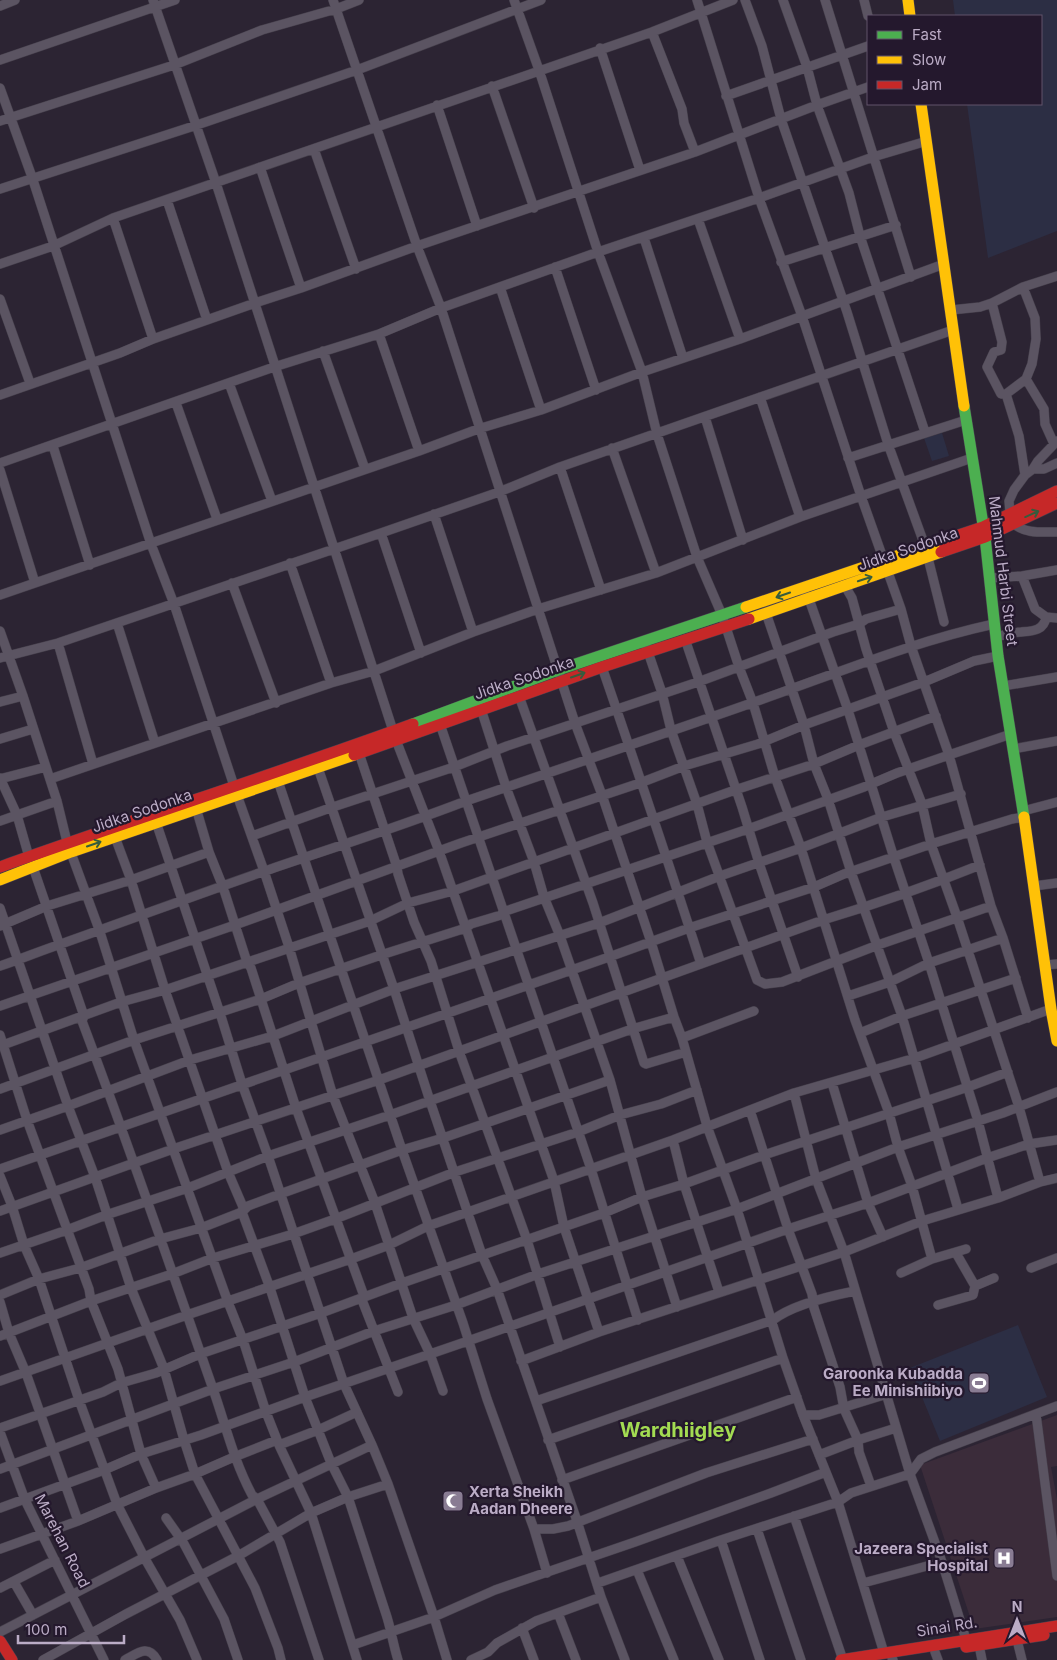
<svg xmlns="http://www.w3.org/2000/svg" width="1057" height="1660" viewBox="0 0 1057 1660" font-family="Inter,sans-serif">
<rect width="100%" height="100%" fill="#2c2433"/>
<path fill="#3b2c3a" d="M1057,1415v51l-6,1 6,32v118l-83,12 -54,-164z"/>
<path fill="#2c2e44" d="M953,0h104v231l-69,27 -21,-154h74v-88h-86z
M942,433l7,23 -17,5 -8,-23z
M1018,1325l29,72 -107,44 -30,-73z"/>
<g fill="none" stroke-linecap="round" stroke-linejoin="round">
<g stroke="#453f4b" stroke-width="10">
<path id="street" d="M153,0l63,183 180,557 43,111 115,330 10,46 35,105
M333,0l84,246 24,62 134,415 27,72 49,147 23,75 8,21 25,88 30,83 46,149 20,57 35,87 46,151
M514,0l25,70 59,182 44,120 15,62 40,123 25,58 17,52 14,36 22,74 26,71 54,172 34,93 9,34 14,39 20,73
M697,0l62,198 43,118 59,180 40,113 10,37 38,109 42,151 12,32 25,80
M745,0l17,46 19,73 66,193 41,132 37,102
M783,0l24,67 10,38 32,88 11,43 65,196
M825,0l86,277
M864,0l4,16
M0,6l15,-6
M652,32l30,77 2,14 11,29
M600,48l40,122
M0,60l175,-60
M492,86l42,122
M0,88l32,89 119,367 23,60 63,191 27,76 25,76 44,149 42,107 38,115 17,36 13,37
M726,96l142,-50
M437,105l40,121
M0,121l174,-56 88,-35 74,-21 23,-9
M314,149l42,120
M260,167l41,121
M0,189l197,-64 160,-55 184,-70
M167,200l40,120
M113,218l40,121
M698,219l42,120
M644,238l39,120
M781,262l115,-37
M0,264l53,-18 60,-28 539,-186 81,-32
M555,267l41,123
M500,287l41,123
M0,299l30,84
M992,303l10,39 -1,8 -7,2 -7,15 14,27h5l13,42 6,39
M951,310l29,-3 12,-4 31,-16 34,-11
M379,334l40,117
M323,351l42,118
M1026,379l18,30 1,15 9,20
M229,383l43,118
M1006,394l20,-15 6,-15 4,-25 -1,-21 -12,-31
M0,395l120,-42 33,-14 102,-36 46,-15 116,-42 278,-94 122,-47 51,-18
M760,397l40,120
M176,403l41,116
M705,417l38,123
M53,446l37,119
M612,448l44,125
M848,458l118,-38
M0,463l274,-96 105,-33 62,-26 157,-56 161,-54 114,-41 54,-16
M560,467l41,123
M1033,469l5,-8 19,-20
M0,470l35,113
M1010,513l-1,-12 5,-11 11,-15 8,-6h11l13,-6
M434,514l39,118
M1013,523c11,11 29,9 44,9
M381,533l40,120
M928,558l16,64
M290,563l41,120
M1022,576l13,33 11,8
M990,578l32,-2 35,-6
M232,583l44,120
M845,586l7,12 14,51 28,83 28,72 9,40 26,73 62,190 21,75
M802,589l7,10 39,111 46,148 35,105 49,158 20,77
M0,595l419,-144 59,-22 63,-19 101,-38 98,-33 204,-75
M766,613l38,112 10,39 14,35 23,73 51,144 56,193
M117,623l38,120
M0,631l23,65 34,105 10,41 33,90 34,108 94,262 15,38 23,72 13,33 32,68 46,147
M996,637c8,-2 17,-5 25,-5 11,-1 23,-1 25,-15l11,1
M685,639l57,168 17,56 39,114
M58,643l35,121
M646,646l16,47 9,37 26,74 10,38 50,138 8,4 17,-2 96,-37 113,-39
M0,658l58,-15 323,-110 118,-41 61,-25 393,-137
M602,667c34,99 67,197 99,297
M1003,686l54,-9
M519,696l74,207 51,160 2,1 40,-12
M0,702l23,-6
M481,709l25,78 28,75 10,35 16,39 50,144 32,117 35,110
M440,724l151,445 47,151
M0,739l33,-10
M1013,749l44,-8
M359,753l38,114 1,7 16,48 17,39 28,90 68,189 33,107
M316,762l78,227 36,112 52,154 15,34 80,232 24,76 24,63
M0,778l17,37 12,42
M0,779l46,-12
M50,779l281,-96 43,-12 99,-39 65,-23 118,-36 144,-56 172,-59
M278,781l124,369 61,173 24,76 47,130 13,44
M196,808l13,44 14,35 24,75 4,6 45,140 68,188 -2,4 36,92
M1023,811l34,-9
M0,821l57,-20
M156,822l64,191 22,71 26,72 76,228 28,61 16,39 46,133 13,43
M252,836l78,-28 124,-41 53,-21 191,-64 135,-50 26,-8 7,-5 35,-10
M115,837l16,43 34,110 63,182 15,35 -1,5 28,76 35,109 26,66 17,34 38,117c5,15 7,30 12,46
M33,867l51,149 -2,5c46,122 88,245 131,368 13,37 20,70 39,106l5,4 23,43 39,118
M1034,886l23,-3
M0,908l68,198 27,71 36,111 33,81 20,71 11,34 60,114 23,60 3,12
M0,926l47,-20 84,-26 78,-28
M1045,965l12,-1
M0,966c21,-7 40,-15 61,-22 68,-24 135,-49 204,-73 67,-23 134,-44 201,-70 99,-34 198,-67 297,-102 77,-27 152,-58 231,-75
M848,996l42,-14 39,-19 74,-25
M0,1006l235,-81 226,-82 179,-60 44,-17 74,-22 46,-19 120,-43 50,-21 24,-5
M860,1033l42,-17 114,-38
M0,1035l27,85 62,169 2,12 27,68 23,85 15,34
M682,1038l72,-27
M0,1046l121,-44 44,-12 205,-69 38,-18 45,-12 282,-101 79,-26 45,-19 77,-29
M832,1083l36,120 15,34
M0,1089l134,-49 127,-41 38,-16 82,-28 85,-27 5,-4 30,-9 2,-3 245,-83 116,-42 33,-14 52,-18 62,-21
M794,1093l22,86 28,73 66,222 32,88 26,84
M750,1110l38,119 24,65 2,14 26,79 4,22 14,31 1,12 12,34
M0,1130l68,-24 122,-46 83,-24 121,-47 205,-66 121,-47 81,-28 81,-31 79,-23
M673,1140l11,44 35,108
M0,1169l609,-212 80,-29 125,-41 30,-13 87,-30 81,-25 12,-2
M0,1176l12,30 12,39 15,34 40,121 38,104 27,53 36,63 17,40
M0,1211l173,-62 206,-69 444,-160c53,-16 105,-34 157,-55
M0,1253l67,-23 39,-15 82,-27 80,-32 122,-41 242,-86 42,-12
M956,1253l19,33
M1031,1268l26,-10
M901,1273l31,-14 34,-10
M0,1295l39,-16 41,-11 80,-29 41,-11 41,-16 6,-6 32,-12 122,-44 41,-12 167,-58
M0,1302l9,31 17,40 52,148
M938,1305l35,-10 2,-9 19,-8
M0,1336l91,-35 81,-27 41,-16 80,-24 42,-15 120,-47 123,-40 42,-17 41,-11 36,-14
M521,1361l78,-29 245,-80 78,-31 76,-23 42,-16 17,-4
M0,1381l187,-66 164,-56 38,-14 39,-19 245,-86 121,-47 121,-35 136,-49
M536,1401l237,-81c19,-15 57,-24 82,-29
M1036,1414l21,162
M803,1415h16l68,-21
M0,1428l103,-36 18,-9 35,-10 44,-19 121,-41 81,-30 202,-70 38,-16 42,-13 80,-29 204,-68 40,-15
M0,1432l25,68 79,160
M548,1440l235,-82
M279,1445l39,-15 39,-18
M819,1455l39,-15 38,-12
M0,1469l213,-80 81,-27 80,-31 82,-26 82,-31 199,-65 161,-62 105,-34 54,-21
M562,1480l235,-83
M0,1508l104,-38 37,-16 60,-19 104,-38 163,-56 320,-112 80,-26 119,-45 42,-14 28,-4
M794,1516l49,144
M166,1518l17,24 41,77 14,41
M534,1529h19l15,-3 138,-53 107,-34
M757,1529l44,131
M721,1540l39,120
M0,1549l78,-28 78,-33 39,-14 39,-17 43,-17
M677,1556l42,104
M637,1570l37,90
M14,1582l19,33
M598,1583l123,-43 117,-38 13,-9 59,-19 11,-15 14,-7 122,-46
M863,1583l79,-21
M0,1588l55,-28
M558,1613l18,47
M522,1628l12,32
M0,1632l257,-133 115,-54
M1017,1640l5,20
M353,1645l81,-28 61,-27 140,-48 136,-49 55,-21
M979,1645l3,15
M935,1652l3,8
M892,1658l1,2
M43,1660l83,-46 112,-58 73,-43 37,-16 40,-13
M125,1660c13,-7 23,-16 32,0
M471,1660l17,-8 9,-9 39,-22 65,-24"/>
</g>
<g stroke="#49414f" stroke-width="12">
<path id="fast" d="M964,406l21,131 13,119 26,161
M413,724l145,-54 188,-63"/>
</g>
<g stroke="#49414f" stroke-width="12">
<path id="slow" d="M908,0l2,16
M921,104l43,302
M746,607l195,-66
M749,619l192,-67
M1024,817l27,192 6,32
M0,880l71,-28 283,-97"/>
</g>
<g stroke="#49414f" stroke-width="12">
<path id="jam" d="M941,541l42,-14 74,-36
M941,552l44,-15 72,-34
M354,755l248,-88 147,-48
M0,867c137,-49 276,-93 413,-143
M0,1641l12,19
M966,1647l78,-12
M841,1660l216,-34"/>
</g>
<use href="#street" stroke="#5b5462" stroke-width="9"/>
<use href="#fast" stroke="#4caf50" stroke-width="11"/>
<use href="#slow" stroke="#ffc107" stroke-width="11"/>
<use href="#jam" stroke="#c62828" stroke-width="11"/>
</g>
<defs><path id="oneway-shaft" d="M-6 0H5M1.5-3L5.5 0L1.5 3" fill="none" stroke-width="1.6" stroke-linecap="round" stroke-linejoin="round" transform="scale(1.25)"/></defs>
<g stroke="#365c3d">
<use href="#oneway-shaft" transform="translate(1032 514) rotate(-24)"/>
<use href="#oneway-shaft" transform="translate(865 579) rotate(-18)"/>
<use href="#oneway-shaft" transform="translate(783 595) rotate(161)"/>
<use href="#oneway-shaft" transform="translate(578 675) rotate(-19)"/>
<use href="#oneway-shaft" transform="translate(94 844) rotate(-19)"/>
</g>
<defs>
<g id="stadium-square" transform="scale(1.125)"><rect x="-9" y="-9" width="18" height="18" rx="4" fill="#897c93" stroke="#24182d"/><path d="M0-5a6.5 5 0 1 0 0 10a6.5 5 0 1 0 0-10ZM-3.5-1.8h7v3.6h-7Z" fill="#fff"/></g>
<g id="mosque-square" transform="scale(1.125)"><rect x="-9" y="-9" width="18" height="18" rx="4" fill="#897c93" stroke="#24182d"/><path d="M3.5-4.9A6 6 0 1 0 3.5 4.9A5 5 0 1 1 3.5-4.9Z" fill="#fff"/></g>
<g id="hospital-square" transform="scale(1.125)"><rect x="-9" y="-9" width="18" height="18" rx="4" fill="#897c93" stroke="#24182d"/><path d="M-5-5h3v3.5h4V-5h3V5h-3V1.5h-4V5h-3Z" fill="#fff"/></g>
</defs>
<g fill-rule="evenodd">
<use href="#stadium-square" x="979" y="1383"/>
<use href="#mosque-square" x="453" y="1501"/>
<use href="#hospital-square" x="1004" y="1558"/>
</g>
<g text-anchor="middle" stroke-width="4.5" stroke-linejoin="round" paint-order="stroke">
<g font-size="15" fill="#bbacc6" stroke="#24182d">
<text transform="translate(908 549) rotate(-19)" y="5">Jidka Sodonka</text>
<text transform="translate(1003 571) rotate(83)" y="5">Mahmud Harbi Street</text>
<text transform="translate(524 678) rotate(-19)" y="5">Jidka Sodonka</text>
<text transform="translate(142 811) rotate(-19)" y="5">Jidka Sodonka</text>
<text transform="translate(62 1541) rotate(63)" y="5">Marehan Road</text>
<text transform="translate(947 1627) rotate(-9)" y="5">Sinai Rd.</text>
</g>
<g font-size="15" font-weight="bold" fill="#bbacc6" stroke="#24182d" text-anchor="end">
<text x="963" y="1379">Garoonka Kubadda<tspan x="963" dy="17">Ee Minishiibiyo</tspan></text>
<text x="469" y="1497" text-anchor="start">Xerta Sheikh<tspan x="469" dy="17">Aadan Dheere</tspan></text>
<text x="988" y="1554">Jazeera Specialist<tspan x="988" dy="17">Hospital</tspan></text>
</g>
<g font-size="20" font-weight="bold" fill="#a3db52" stroke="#24182d">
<text x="678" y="1437">Wardhiigley</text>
</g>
</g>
<rect x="867" y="15" width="175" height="90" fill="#24182d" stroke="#60536a"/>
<rect x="877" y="31" width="25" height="8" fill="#4caf50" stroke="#60536a"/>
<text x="912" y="40" font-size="15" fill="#bbacc6">Fast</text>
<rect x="877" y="56" width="25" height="8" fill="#ffc107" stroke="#60536a"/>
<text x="912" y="65" font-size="15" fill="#bbacc6">Slow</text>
<rect x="877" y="81" width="25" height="8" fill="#c62828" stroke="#60536a"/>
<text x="912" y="90" font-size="15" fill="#bbacc6">Jam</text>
<g transform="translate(1017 1620)" stroke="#24182d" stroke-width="4" paint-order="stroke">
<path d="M0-4L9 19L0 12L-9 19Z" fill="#bbacc6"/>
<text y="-8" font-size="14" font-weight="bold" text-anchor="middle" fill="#bbacc6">N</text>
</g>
<path d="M18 1635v8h106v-8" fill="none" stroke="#bbacc6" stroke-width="2.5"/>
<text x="25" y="1635" font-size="15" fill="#bbacc6" stroke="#24182d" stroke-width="4" paint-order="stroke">100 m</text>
</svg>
